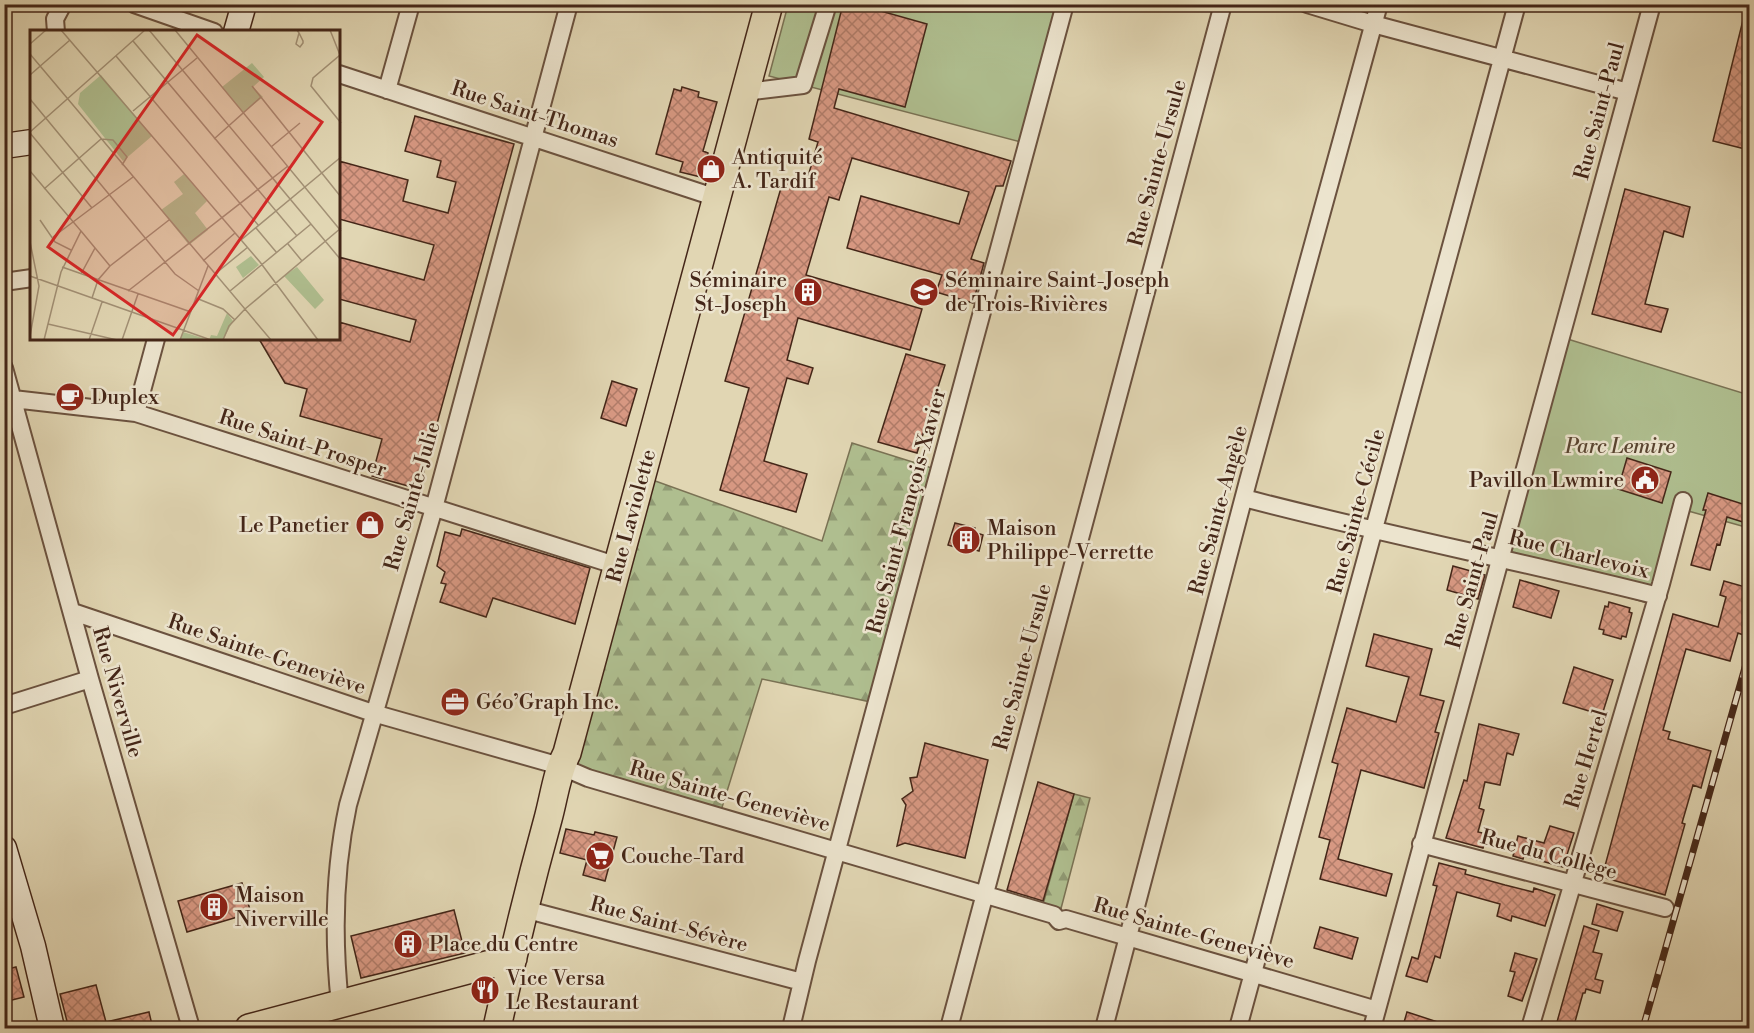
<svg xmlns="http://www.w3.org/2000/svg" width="1754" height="1033" viewBox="0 0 1754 1033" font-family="'Libre Bodoni',serif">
<defs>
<pattern id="forest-firs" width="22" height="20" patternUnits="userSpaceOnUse" patternTransform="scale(1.5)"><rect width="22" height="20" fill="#afbe8f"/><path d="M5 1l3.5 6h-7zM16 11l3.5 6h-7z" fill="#909a74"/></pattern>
<pattern id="building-cross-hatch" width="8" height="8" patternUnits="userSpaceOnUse" patternTransform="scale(1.5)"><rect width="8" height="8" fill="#d79882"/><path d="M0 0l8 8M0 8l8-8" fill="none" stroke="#b07c69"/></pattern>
</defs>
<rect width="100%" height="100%" fill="#e1d6b3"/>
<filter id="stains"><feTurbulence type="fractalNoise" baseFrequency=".00333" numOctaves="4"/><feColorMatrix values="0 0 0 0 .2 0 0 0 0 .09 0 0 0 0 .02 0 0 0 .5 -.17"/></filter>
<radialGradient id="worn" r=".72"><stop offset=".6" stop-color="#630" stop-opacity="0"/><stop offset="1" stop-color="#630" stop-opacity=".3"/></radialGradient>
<path fill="#afbe8f" stroke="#7a7254" stroke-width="1.5" d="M788,5h270l-37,137 -252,-66z
M1561,337l188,58v133l-68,-19 -20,98 -156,-46z"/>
<path fill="url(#forest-firs)" stroke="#7a7254" stroke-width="1.5" d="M852,443l83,26 -64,233 -109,-23 -43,138 -159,-51 87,-288 175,63z
M1074,794l16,4 -32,122 -18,-5z"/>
<path fill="url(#building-cross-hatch)" stroke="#442618" stroke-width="1.5" d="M843,4h13l71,20 -22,83 -66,-18 -5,19 177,53 -8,25h-7l-25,73 13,4 -11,40 -37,-11 6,-17 -95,-27 14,-52 98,28 10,-32 -117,-34 -13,42 -10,-3 -23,78 116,34 -12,41 -112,-32 -11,42 26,8 -5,16 -21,-6 -23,83 43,13 -11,38 -76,-22 29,-102 -24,-7 58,-200 22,6 13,-45 -9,-3z
M1745,12h4v138l-36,-9z
M682,87l17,5 -1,5 19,5 -14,49 5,2 -1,6 3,1 -5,18 -25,-6 3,-10 -27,-8 18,-65 7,2z
M415,116l99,28 -95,345 -47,-13 10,-37 -82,-23 7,-27 -22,-6 -26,-44h80v-17l71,20 6,-22 -77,-21v-42l85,23 10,-35 -95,-26v-58l69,19 -5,21 45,12 8,-31 -19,-5 4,-16 -36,-10z
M1625,189l65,18 -7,30 -19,-6 -19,73 23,5 -7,23 -69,-18z
M906,354l39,11 -28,88 -39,-11z
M612,381l25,8 -11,37 -25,-8z
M1627,458l44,14 -9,31 -44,-14z
M1708,493l41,13v18l-22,-7 -7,28 -3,-1 -7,26 -19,-5 15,-55h-3z
M955,523l20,5 -1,4 9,3 -4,16 -10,-3v3l-21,-6z
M462,529l128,39 -15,56 -82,-26 -7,19 -46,-15 6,-18 -5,-1 4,-11 -8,-6 8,-34 15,4z
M1453,566l32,9 -7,24 -31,-9z
M1520,580l39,11 -8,27 -38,-11z
M1724,581l25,7v34l-3,14 -8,-3 -8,28 -44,-12 -23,81 7,2 -2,7 43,12 -10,37 -8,-3 -11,38 3,1 -20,71 -63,-18 71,-263 45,13 8,-30 -6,-2z
M1609,602l21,6 -1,4 3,1 -6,24 -4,-1 -1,3 -18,-5 1,-4 -5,-1 6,-23 3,1z
M1374,634l58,15 -12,46 24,6 -9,31 4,1 -15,55 -63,-18 -23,89 54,15 -6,22 -66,-17 10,-39 -11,-3 19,-73 -6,-2 15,-54 49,14 13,-45 -43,-11z
M1574,667l39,13 -11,35 -39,-12z
M1479,724l40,10 -6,21 -6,-2 -7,32 -15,-3 -6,26 5,2 -6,22 9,2 -4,14 -37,-10 18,-58 3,1z
M925,743l63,17 -23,98 -60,-15 -8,3 9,-41 -4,-6 11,-8 -3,-13 7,-1z
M1038,782l36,12 -31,107 -36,-11z
M1550,826l24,7 -11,34 -39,-11 -1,3 -10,-3 5,-20 26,7z
M566,829l28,6 1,-3 22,5 -12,44 -22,-6 4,-15 -27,-7z
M1439,863l27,7 -1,4 40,11 28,7 1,-4 21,7 -10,31 -33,-10 -1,5 -14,-5 3,-12 -43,-12 -17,66 -5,-2 -8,26 -21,-6 6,-19 6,2 19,-73 -4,-1z
M242,883l9,30 -64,19 -9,-31z
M1597,904l26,8 -6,19 -25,-7z
M454,910l11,43 -104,25 -10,-42z
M1584,926l15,5 -6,21 9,2 -7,25 8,2 -3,12 -14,-4 -1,4h-2l-10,36h-18z
M1320,927l38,11 -6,21 -38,-11z
M1515,953l22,6 -15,42 -14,-5 7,-24 -5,-1z
M16,967l8,30 -20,5v-32z
M96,985l10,37 43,-10 4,17h-84l-9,-35z
M1407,1012l43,14v3h-48z"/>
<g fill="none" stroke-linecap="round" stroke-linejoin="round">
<g stroke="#6b523f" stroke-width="20">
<path id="street" d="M134,4l80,28
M1307,4l66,20 255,68
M56,32l-1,-13 8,-15
M339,74l378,124
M387,90l24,-86
M745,92l58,-7 25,-81
M4,282l28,-4
M4,368l86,311 101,349
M5,402l8,-3 123,14 482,153
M136,413l20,-74
M1244,498c137,36 276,63 414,98
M73,612l300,101 187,53 28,12 466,137 5,6 7,-2 311,91
M4,706l86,-27
M1421,844l244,64
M524,909l278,73
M340,1004c-7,-65 -6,-134 8,-199l86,-297 135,-504
M791,1028l16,-67 258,-957
M949,1028l274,-1024
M1104,1028l144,-547 131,-477
M1238,1028l279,-1024
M1372,1028l280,-1024
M1530,1028l131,-444 22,-83"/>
</g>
<g stroke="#442618" stroke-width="27">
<path id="secondary" d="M236,32l8,-28
M4,146l28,-4
M4,848l29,98 19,82"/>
</g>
<g stroke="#442618" stroke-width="30">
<path id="primary" d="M249,1028l264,-70
M497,1028c15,-70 32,-140 51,-209 6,-22 9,-47 19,-66l202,-749"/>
</g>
<use href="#street" stroke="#ece4ce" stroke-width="16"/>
<use href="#secondary" stroke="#ece4ce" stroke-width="24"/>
<use href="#primary" stroke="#e1d6b3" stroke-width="27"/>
<g stroke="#442618" stroke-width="7">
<path id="rail" d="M1643,1028l107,-378"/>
</g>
<use href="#rail" stroke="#ece4ce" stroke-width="4.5" stroke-dasharray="14" stroke-linecap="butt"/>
</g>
<defs>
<g id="shop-disc" transform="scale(1.5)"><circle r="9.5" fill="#8f2418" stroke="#ece4ce"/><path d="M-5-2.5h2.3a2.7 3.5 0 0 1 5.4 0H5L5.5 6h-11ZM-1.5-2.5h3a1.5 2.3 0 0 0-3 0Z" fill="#fff"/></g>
<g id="building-disc" transform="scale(1.5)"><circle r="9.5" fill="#8f2418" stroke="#ece4ce"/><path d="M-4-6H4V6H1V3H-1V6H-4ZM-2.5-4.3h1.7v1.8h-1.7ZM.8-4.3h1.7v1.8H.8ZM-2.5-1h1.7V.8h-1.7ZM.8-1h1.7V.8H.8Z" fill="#fff"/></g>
<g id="school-disc" transform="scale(1.5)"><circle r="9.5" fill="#8f2418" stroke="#ece4ce"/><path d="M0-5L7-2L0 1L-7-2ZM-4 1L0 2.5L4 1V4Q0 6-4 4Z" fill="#fff"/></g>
<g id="cafe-disc" transform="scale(1.5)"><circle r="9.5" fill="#8f2418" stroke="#ece4ce"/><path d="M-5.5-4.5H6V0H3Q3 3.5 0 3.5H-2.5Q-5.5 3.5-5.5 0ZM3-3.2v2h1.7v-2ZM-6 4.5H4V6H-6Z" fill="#fff"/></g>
<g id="civic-disc" transform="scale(1.5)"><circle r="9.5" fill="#8f2418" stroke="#ece4ce"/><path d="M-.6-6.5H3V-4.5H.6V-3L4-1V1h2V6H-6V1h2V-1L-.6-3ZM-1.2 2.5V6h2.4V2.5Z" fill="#fff"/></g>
<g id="office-disc" transform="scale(1.5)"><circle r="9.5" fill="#8f2418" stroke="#ece4ce"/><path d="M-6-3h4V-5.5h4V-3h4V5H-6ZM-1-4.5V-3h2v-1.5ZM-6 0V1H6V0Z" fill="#fff"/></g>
<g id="supermarket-disc" transform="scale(1.5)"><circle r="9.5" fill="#8f2418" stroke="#ece4ce"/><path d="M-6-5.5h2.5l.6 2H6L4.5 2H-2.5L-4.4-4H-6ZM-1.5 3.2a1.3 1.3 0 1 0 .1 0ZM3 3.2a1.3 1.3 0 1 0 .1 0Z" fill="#fff"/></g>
<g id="restaurant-disc" transform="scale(1.5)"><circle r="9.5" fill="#8f2418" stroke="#ece4ce"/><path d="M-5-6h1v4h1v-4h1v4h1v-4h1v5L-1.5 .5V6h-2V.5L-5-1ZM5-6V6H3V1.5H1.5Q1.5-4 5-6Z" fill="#fff"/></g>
</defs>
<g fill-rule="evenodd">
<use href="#shop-disc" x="711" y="169"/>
<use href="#building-disc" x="808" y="292"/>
<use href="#school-disc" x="924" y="292"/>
<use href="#cafe-disc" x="70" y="397"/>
<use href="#civic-disc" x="1645" y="480"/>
<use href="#shop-disc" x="370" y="525"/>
<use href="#building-disc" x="966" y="540"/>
<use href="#office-disc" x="455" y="702"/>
<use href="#supermarket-disc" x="600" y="856"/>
<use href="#building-disc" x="214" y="907"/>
<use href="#building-disc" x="408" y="944"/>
<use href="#restaurant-disc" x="485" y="990"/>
</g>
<g text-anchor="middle" stroke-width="5" stroke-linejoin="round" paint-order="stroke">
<g font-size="21" fill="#442618" stroke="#ece4ce">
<text transform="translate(1599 111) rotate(-75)" y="7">Rue Saint-Paul</text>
<text transform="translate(535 114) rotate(18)" y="7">Rue Saint-Thomas</text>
<text transform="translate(1157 163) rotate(-75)" y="7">Rue Sainte-Ursule</text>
<text transform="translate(303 443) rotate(18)" y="7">Rue Saint-Prosper</text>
<text transform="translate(412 496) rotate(-74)" y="7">Rue Sainte-Julie</text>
<text transform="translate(1218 510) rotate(-75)" y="7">Rue Sainte-Angèle</text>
<text transform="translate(906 511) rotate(-75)" y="7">Rue Saint-François-Xavier</text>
<text transform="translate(1356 511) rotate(-75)" y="7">Rue Sainte-Cécile</text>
<text transform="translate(631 516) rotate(-75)" y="7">Rue Laviolette</text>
<text transform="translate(1579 554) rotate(14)" y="7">Rue Charlevoix</text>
<text transform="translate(1472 580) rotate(-74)" y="7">Rue Saint-Paul</text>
<text transform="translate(267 654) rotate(19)" y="7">Rue Sainte-Geneviève</text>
<text transform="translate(1022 667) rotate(-75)" y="7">Rue Sainte-Ursule</text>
<text transform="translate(118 692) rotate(74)" y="7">Rue Niverville</text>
<text transform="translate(1586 759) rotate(-73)" y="7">Rue Hertel</text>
<text transform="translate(730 796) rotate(16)" y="7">Rue Sainte-Geneviève</text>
<text transform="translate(1549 854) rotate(15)" y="7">Rue du Collège</text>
<text transform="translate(669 924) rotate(15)" y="7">Rue Saint-Sévère</text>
<text transform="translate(1194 933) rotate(16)" y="7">Rue Sainte-Geneviève</text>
</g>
<g font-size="21" fill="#442618" stroke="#ece4ce" text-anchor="start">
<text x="732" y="164">Antiquité<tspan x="732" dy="24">A. Tardif</tspan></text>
<text x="787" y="287" text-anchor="end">Séminaire<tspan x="787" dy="24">St-Joseph</tspan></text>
<text x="945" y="287">Séminaire Saint-Joseph<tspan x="945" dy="24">de Trois‑Rivières</tspan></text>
<text x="91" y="404">Duplex</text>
<text x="1624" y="487" text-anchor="end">Pavillon Lwmire</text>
<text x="349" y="532" text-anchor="end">Le Panetier</text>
<text x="987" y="535">Maison<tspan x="987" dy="24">Philippe-Verrette</tspan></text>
<text x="476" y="709">Géo’Graph Inc.</text>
<text x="621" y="863">Couche-Tard</text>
<text x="235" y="902">Maison<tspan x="235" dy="24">Niverville</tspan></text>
<text x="429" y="951">Place du Centre</text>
<text x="506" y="985">Vice Versa<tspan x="506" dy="24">Le Restaurant</tspan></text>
</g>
<g font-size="21" font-style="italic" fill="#594430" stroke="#ece4ce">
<text x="1620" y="453">Parc Lemire</text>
</g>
</g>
<g transform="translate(30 30)">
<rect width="310" height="310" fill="#e1d6b3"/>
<path d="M222,33l12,14 -11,10 10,10 -20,16 -21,-26zM71,45l51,61 -29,25 -45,-57 2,-11zM267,237l27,33 -9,9 -31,-33z" fill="#afbe8f"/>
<path d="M154,144l23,27 -12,12 13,17 -19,15 -28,-35 22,-16 -9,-12zM197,283l6,8 -10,19h-43l3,-8 26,8 2,-5 6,1z" fill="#afbe8f"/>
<path d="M221,226l8,9 -16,13 -7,-11z" fill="#afbe8f"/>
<path fill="none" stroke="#a29075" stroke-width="1.5" d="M31,0l199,232 58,78M119,0l192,230M145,0l166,201M267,0l2,3 4,8v2l-3,4 -4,-3 3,-11M300,0l10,25 -27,23 -2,8 30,37M103,11l164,195M0,14l16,-14M0,24l241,286M86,26l143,170M0,45l40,-35M222,56l89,111M0,69l145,175 24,17M103,81l64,-53M0,102l115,-102M0,103l62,75M184,109l47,-42M241,117l29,-24M0,141l51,60 -20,41 -17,68M14,159l57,-50 12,1 14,17 -5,8M10,190l15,22 16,8M226,198l21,25M51,201l29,35M23,207l80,-60M211,210l100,-83M0,212l9,44 -9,50M258,214l14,17M173,231l32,-28M32,237l129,45M51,244l14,-26M185,244l33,-27M0,246l181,64M98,261l160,-125M200,261l81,-67M62,268l6,-18 12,-14 59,-46M166,268l27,11 12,11M18,294l69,16M59,310l13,-38M92,310l16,-46M150,310l28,-74M193,310l6,-14 16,-17 96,-81"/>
<path fill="#d62828" fill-opacity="0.15" stroke="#d62828" stroke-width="3" d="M167,5l125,87 -149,213 -125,-88z"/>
<rect width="310" height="310" fill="none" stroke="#442618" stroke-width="3"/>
</g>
<rect width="1754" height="1033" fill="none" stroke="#e1d6b3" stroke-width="24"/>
<rect x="6" y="6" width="1742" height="1021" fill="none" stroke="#442618" stroke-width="3"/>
<rect x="12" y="12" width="1730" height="1009" fill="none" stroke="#442618" stroke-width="1.5"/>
<rect width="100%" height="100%" filter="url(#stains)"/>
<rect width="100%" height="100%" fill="url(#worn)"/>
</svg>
